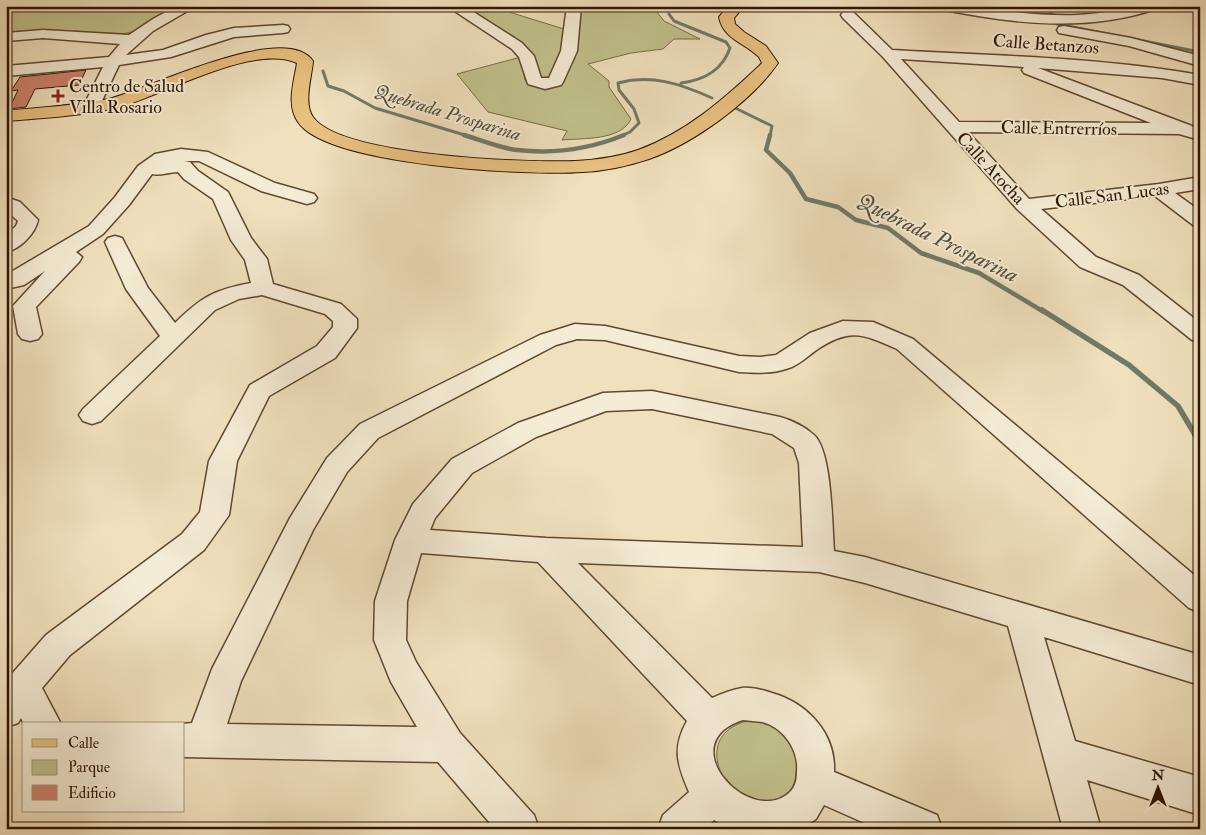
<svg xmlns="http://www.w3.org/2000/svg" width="1206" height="835" viewBox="0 0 1206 835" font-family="'IM FELL Double Pica',serif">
<rect width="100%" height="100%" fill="#f0e1be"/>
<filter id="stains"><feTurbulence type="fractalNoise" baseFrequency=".004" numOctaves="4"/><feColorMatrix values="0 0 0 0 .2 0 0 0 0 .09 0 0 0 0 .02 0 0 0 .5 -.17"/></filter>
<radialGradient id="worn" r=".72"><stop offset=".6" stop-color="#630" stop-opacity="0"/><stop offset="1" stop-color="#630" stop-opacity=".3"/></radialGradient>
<path fill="#c1c18c" stroke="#786b46" d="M6,6h175c-13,8 -27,17 -41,23 -29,13 -100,6 -134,6z
M459,6h46l4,6 55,17 -1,22 -16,29 -13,-6 -2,-20 -17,-17z
M579,6h73l12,15 36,18h-26l-11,10 -32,4 -43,11 21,17v6l22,32c-10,22 -49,19 -69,21l5,-9 -79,-19 -31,-38 64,-17 4,23c14,6 24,9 39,2l9,-28z
M756,719l13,2 31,29 -4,39c-7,4 -15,11 -23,13 -46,12 -91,-72 -17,-83z"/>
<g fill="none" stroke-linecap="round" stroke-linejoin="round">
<path stroke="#707a67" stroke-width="3" d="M1041,6l8,4 3,5
M669,14l5,7 52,21 4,6c-8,23 -26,32 -49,35
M1055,21l2,3 143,28
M323,71l5,15 16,5 31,17 93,28
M729,105l43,21 -2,10
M621,136l9,-4 9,-9 -5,-14 -15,-19 -1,-7c34,-9 63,1 94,15"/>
<path stroke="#707a67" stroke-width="4.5" d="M464,135c17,5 35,13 53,15 36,4 73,-1 107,-15
M770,135l-4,15 24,23 16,26 32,8 18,13 32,8 33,25 58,20 65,39"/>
<path stroke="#707a67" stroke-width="5.5" d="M1042,310l87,55 49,41 22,37"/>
</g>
<path fill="#ce816d" stroke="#2f1500" d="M86,70l-7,15 -44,4 -9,18 -17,2 9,-19 -7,1 9,-14z"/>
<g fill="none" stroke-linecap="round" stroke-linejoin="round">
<g stroke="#5f4830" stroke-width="3">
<path id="minor" d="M177,6h19l-43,25 -27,24 37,-5 43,-15 28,-7 49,-3 5,1 2,3 -2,3 -5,1 -49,4 -63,20 -52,8 -20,42 -2,4h-12l-2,-4 20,-40 -97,9v-10l103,-9 11,-13 -77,-6 -37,3v-8l37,-3 86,5 24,-16z
M447,6h17l58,37 12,13 7,22h8l12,-27 6,-45h14l-4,45 -14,31 -2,3 -16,4 -17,-5 -9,-27 -7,-8z
M712,6h22l4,4 -7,4 -17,-5z
M938,6c47,0 92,11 139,9 28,-1 54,-9 81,-9l-2,3c-69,23 -141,15 -211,1z
M848,11l5,1 39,38c103,6 207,7 308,25v10l-38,-7 -124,-10 162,61v11l-21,-6 -211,-2 61,67 130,-15 41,-7v12l-25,4 25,18v16l-7,-2 -38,-29 -114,13 55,48 43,18 61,48v19l-8,-2 -69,-55 -43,-18 -63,-58 -134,-152 -40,-39 -2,-3 2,-3zM901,59l123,8 -2,3 2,3 127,50 -192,-1z
M1064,26l67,12 69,18v10l-71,-20 -70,-13 -2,-3 2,-3z
M181,149l27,3 67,31 39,11 3,4 -3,4 -7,2 -46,-13 -62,-30h-15l6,1 8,9 30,21 23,46 16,21 6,25 68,20 16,15v9l-22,30 -66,38 -32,65 -8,54 -25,35 -134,105 -28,33 19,36h-37l-3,-6 -3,5 -12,4v-45l5,-7 35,-40 136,-101 18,-22 9,-51 41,-76 67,-39 16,-19v-6l-8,-7 -63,-19 -23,4 -24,11 -114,111 -9,3 -9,-3 -4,-6 4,-6 77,-73 -34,-47 -21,-47 3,-4 7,-2 7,2 26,50 27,35c27,-26 38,-33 76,-40l-6,-23 -14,-20 -18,-41 -29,-20 -6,-7c-9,0 -17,4 -26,2l-23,31 -26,29 -27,18 6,5 -3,5 -43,45 6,27 -4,5 -8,2 -8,-2 -4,-5 -5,-28 32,-35 -21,14 -18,4v-14l83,-49 26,-29 23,-31 17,-12z
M6,197l14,5 18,18c-3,14 -18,29 -32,32v-17l10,-9 2,-5 -12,-11z
M843,321l30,1 40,17 287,241v32l-11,-4 -292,-259c-36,-16 -48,-21 -82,2 -8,6 -17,14 -26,17 -16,6 -34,5 -50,4l-134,-32 -28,-1 -21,6 -178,93 -31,34 -34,58 -72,151 -14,43 190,3 -26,-45 -17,-42 1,-39 20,-61 18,-36 39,-45 66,-36 85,-30 49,-2 128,26c11,3 25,10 34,18 18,16 18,90 20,116l31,6 335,98v30l-156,-48 31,104 125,36v38l-113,-35 14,49h-38l-55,-203 -143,-43 -46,-11 -241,-9 134,135c9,-4 19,-8 30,-10 9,-1 21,2 30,5 35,10 64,40 62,79l103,43 5,14h-64l-54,-24 -8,14 -15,10h-72l-15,-9 -9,9h-47l5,-14 26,-23c-12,-28 -17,-44 -2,-71l-149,-159 -117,-9 -14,48 -1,39 10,22 44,71 74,82 5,14h-44l-57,-67 -254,-5v-33h-2l10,-1 20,-54 78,-151 37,-60 33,-34 180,-89 35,-11 30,2 134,30 22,1 15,-2 34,-22zM652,409l120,25 22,14 5,15 4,84 -257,-9 -116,-8 5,-12 37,-45 64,-36 70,-26zM743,720c6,1 13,1 19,2 21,5 37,28 35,49 0,8 -1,15 -7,21 -40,37 -120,-49 -47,-72z"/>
</g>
<g stroke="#2f1500" stroke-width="2">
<path id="major" d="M728,6h16l-10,12 1,6 9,8 22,14 12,17c-26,38 -85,81 -129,96 -21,7 -44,12 -66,13 -52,4 -256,-6 -285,-50 -12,-17 -4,-40 -1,-59 -45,-20 -134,33 -181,45 -36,8 -73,10 -110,13v-10c34,-4 69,-5 102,-12 39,-9 177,-79 205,-38 -1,15 -10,42 0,56 27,39 214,46 262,44 21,-1 43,-4 63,-11 47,-17 85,-50 121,-84l3,-3 -3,-6c-14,-14 -36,-18 -40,-40z"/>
</g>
<use href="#minor" fill="#f5ecd5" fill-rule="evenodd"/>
<use href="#major" fill="#e8c07f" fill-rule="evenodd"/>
</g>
<path fill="#8f2418" stroke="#f5ecd5" stroke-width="2" d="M55.5 88.5h5v5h5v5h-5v5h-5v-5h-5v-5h5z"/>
<g text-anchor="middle" stroke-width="4" stroke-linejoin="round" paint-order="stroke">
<g font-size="18" fill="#2f1500" stroke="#f5ecd5">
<text transform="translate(1046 44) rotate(4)" y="6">Calle Betanzos</text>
<text transform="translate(1059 128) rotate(1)" y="6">Calle Entrerríos</text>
<text transform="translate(991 168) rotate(47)" y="6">Calle Atocha</text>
<text transform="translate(1112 195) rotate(-7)" y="6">Calle San Lucas</text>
</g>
<g font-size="18" fill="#2f1500" stroke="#f5ecd5" text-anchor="start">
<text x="69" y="92">Centro de Salud<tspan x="69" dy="21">Villa Rosario</tspan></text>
</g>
<g font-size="19" font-style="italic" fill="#55503c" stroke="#f5ecd5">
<text transform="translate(448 112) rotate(17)" y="7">Quebrada Prosparina</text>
</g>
<g font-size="22" font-style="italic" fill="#55503c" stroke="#f5ecd5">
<text transform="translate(938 237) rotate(26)" y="8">Quebrada Prosparina</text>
</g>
</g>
<rect width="1206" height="835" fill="none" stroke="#f0e1be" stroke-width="25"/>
<rect x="8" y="8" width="1191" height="820" fill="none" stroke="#2f1500" stroke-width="2.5"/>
<rect x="12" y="12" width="1181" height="810" fill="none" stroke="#2f1500"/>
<rect x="22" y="722" width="162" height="90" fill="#f5ecd5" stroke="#a69680"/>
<rect x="32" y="739" width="25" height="8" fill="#e8c07f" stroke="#a69680"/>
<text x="68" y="748" font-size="15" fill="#2f1500">Calle</text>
<rect x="32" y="760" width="25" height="15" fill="#c1c18c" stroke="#a69680"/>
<text x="68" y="772" font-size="15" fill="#2f1500">Parque</text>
<rect x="32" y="785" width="25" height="15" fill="#ce816d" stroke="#a69680"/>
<text x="68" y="798" font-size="15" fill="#2f1500">Edificio</text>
<g transform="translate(1158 788)" stroke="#f5ecd5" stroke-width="4" paint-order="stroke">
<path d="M0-4L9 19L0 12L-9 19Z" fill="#2f1500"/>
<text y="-8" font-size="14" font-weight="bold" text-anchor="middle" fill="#2f1500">N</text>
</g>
<rect width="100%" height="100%" filter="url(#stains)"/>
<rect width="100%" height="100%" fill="url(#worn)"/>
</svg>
